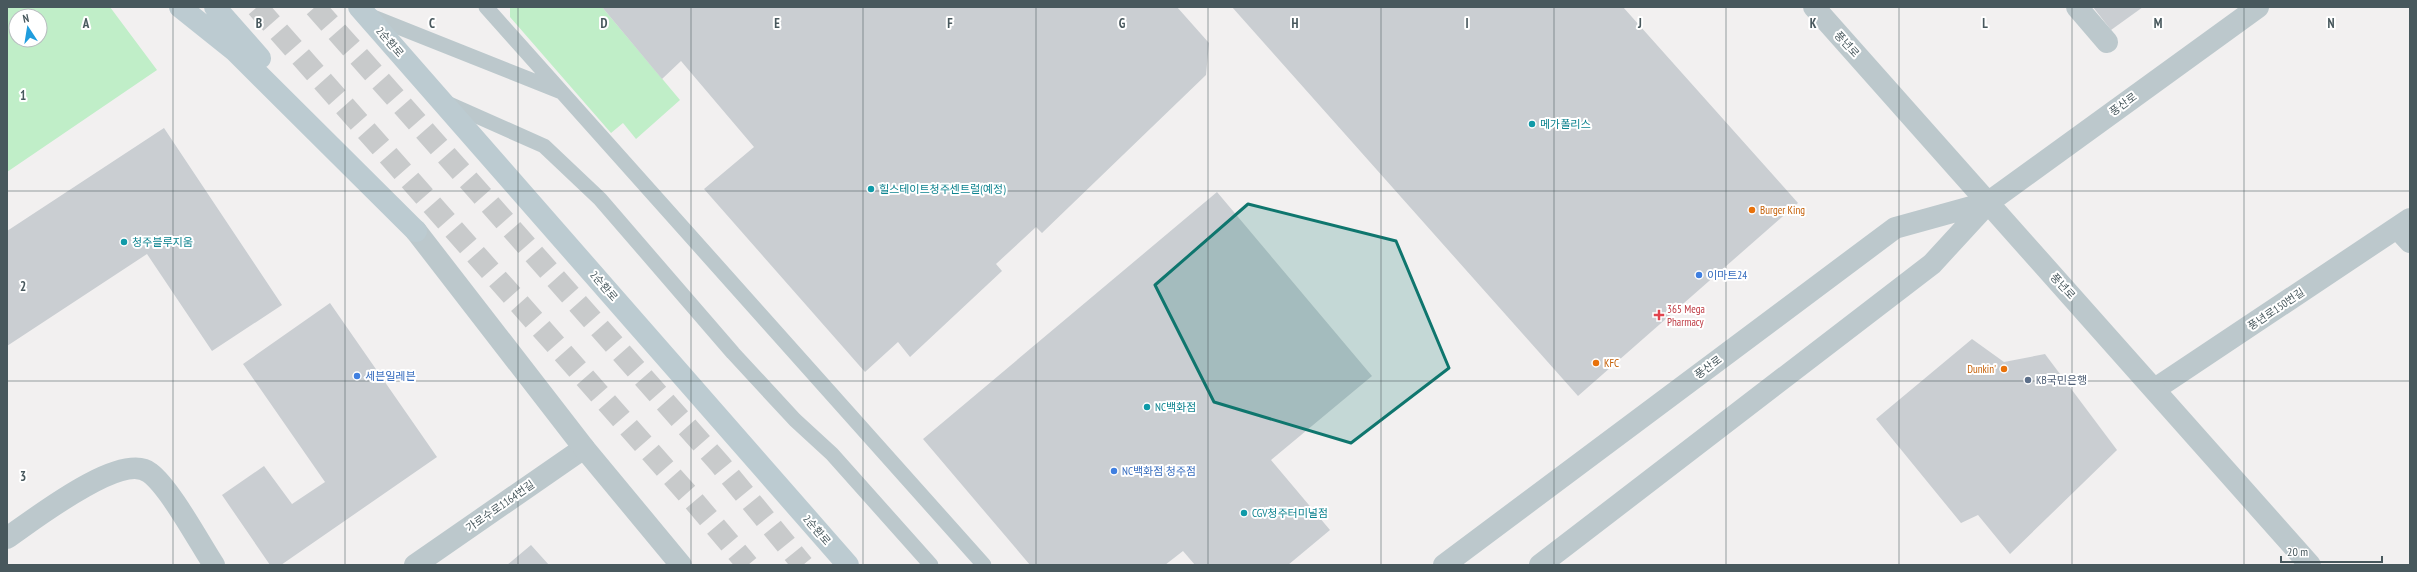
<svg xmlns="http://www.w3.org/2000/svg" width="2417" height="572" viewBox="0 0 2417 572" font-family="'PT Sans Narrow','Noto Sans KR',sans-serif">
<rect width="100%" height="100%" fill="#f2f0f0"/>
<path fill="#c0eec8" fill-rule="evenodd" d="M7,7h103l47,63 -150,102zM16,16h24v24h-24z
M510,7h92l78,93 -44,39 -13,-16 -12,10 -101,-116z"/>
<path fill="#caced2" d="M602,7h575l32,36 -3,32 -164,158 -6,-6 -40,37 6,7 -92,86 -12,-15 -33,30 -161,-183 50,-42 -73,-86 -19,18z
M1232,7h391l175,196 -220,193z
M2093,7h50l-32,23z
M164,128l118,177 -70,46 -65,-97 -140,92v-115z
M1217,192l155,184 -101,84 59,70 -42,35h-93l-12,-14 -18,14h-135l-107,-126z
M330,303l107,154 -156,108h-11l-48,-70 42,-29 28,38 33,-22 -82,-118z
M1972,339l32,23 41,-8 72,96 -107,104 -32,-39 -17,8 -85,-104z
M531,545l18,20h-42z"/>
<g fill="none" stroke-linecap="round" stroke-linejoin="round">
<path stroke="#c8cacb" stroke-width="22" stroke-dasharray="22 11" stroke-linecap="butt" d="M257,7l436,493 55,65
M315,7l405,457 83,101"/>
<path stroke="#bcc8cc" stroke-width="15" d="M486,7l498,558
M368,15l191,76
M445,102l99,44 56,53 133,154 62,67 37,34 99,111"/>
<path stroke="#bcc8cc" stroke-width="22" d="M2077,7l30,35
M2397,228l13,14
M2155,389l255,-170
M7,538c25,-17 115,-88 143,-65 20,15 49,69 64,92
M415,565l169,-117"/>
<path stroke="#bcc8cc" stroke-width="22" d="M1814,7l496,558
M416,231l168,217 97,117
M1444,565l451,-337 94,-26
M1540,565l392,-301 57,-62 269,-195"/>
<path stroke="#bccbd1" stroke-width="22" d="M180,7l55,44 181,180
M215,7l45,51
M359,7l489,558"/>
</g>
<path fill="#0f766e" fill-opacity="0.2" stroke="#0f766e" stroke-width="3" stroke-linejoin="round" d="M1248,204l148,37 53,127 -98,75 -137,-41 -59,-117z"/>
<path fill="none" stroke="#48585d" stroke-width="1" stroke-opacity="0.55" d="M173,7v558M345,7v558M518,7v558M691,7v558M863,7v558M1036,7v558M1208,7v558M1381,7v558M1554,7v558M1726,7v558M1899,7v558M2072,7v558M2244,7v558M7,191h2403M7,381h2403"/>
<g fill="#0f9aa8" stroke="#fff" stroke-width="1.5">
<circle cx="1532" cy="124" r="4"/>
<circle cx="871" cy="189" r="4"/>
<circle cx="124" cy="242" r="4"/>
<circle cx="1147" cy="407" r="4"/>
<circle cx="1244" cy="513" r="4"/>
</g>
<g fill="#e8710a" stroke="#fff" stroke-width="1.5">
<circle cx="1752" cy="210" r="4"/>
<circle cx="1596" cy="363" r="4"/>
<circle cx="2004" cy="369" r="4"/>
</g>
<g fill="#3f7fe0" stroke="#fff" stroke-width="1.5">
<circle cx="1699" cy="275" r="4"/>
<circle cx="357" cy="376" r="4"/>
<circle cx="1114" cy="471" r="4"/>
</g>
<path fill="#e0444e" stroke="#fff" stroke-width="1.5" d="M1657 309h4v4h4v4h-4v4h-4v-4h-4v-4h4z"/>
<circle fill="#5c6f8a" stroke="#fff" stroke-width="1.5" cx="2028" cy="380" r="4"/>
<g text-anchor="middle" stroke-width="4" stroke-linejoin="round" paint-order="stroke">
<g font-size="11" fill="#48585d" stroke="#fff">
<text transform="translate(390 42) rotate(49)" y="4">2순환로</text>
<text transform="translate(1847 44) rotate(48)" y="4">풍년로</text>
<text transform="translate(2123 104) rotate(-36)" y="4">풍산로</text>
<text transform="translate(604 286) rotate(49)" y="4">2순환로</text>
<text transform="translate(2063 286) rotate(48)" y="4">풍년로</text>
<text transform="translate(2276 309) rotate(-34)" y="4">풍년로150번길</text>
<text transform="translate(1708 367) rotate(-37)" y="4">풍산로</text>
<text transform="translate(500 506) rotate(-35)" y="4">가로수로1164번길</text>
<text transform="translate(817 530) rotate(49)" y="4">2순환로</text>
</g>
<g font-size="11" fill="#0d838f" stroke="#fff" text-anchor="start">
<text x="1540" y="128">메가폴리스</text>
<text x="879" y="193">힐스테이트청주센트럴(예정)</text>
<text x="132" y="246">청주블루지움</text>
<text x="1155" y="411">NC백화점</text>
<text x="1252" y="517">CGV청주터미널점</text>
</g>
<g font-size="11" fill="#c56008" stroke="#fff" text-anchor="start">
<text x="1760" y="214">Burger King</text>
<text x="1604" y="367">KFC</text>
<text x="1996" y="373" text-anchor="end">Dunkin'</text>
</g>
<g font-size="11" fill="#366cbe" stroke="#fff" text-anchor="start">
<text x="1707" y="279">이마트24</text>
<text x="365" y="380">세븐일레븐</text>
<text x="1122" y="475">NC백화점 청주점</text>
</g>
<g font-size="11" fill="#be3a42" stroke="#fff" text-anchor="start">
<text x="1667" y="313">365 Mega<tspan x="1667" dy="13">Pharmacy</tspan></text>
</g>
<g font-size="11" fill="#4e5e75" stroke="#fff" text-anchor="start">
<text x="2036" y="384">KB국민은행</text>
</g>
</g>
<g font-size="13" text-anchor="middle" font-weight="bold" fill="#48585d" stroke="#fff" stroke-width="4" stroke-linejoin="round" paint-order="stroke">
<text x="86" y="28">A</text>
<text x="259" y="28">B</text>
<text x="432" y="28">C</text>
<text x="604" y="28">D</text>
<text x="777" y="28">E</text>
<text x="950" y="28">F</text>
<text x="1122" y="28">G</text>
<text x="1295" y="28">H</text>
<text x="1467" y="28">I</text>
<text x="1640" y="28">J</text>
<text x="1813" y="28">K</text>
<text x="1985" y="28">L</text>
<text x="2158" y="28">M</text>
<text x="2331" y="28">N</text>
<text x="23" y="100">1</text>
<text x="23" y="291">2</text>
<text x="23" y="481">3</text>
</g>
<rect width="2417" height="572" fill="none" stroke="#48585d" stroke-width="16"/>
<g transform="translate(28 28) rotate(348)"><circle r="19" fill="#ffffff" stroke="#b6bcbe"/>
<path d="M0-3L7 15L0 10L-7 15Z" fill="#209ddd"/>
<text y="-6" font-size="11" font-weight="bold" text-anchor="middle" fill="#48585d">N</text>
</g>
<path d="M2281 556v6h101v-6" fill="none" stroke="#48585d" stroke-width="2"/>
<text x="2287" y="556" font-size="12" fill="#48585d" stroke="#ffffff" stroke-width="3" paint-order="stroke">20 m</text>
</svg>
